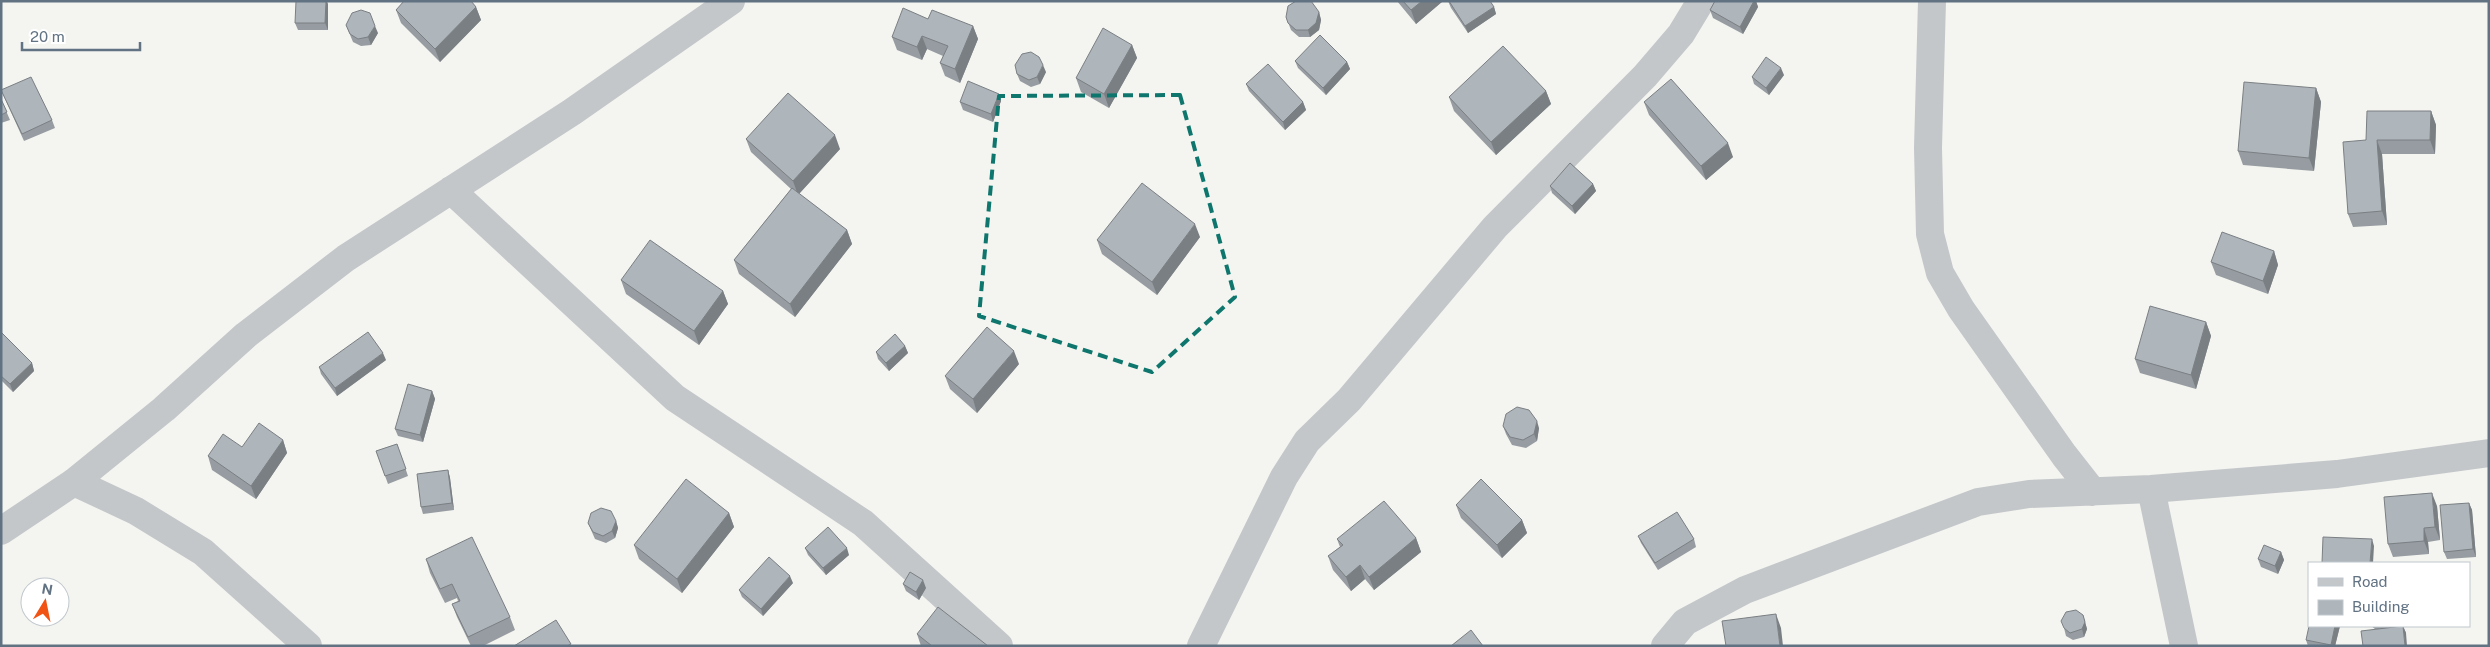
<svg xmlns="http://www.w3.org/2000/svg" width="2490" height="647" viewBox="0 0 2490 647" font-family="'Public Sans',sans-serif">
<rect width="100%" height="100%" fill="#f4f5f0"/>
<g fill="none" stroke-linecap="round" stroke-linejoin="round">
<path stroke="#c3c7ca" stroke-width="28" d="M1932,1l-4,147 2,86 10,39 21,36 103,146 29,37
M451,190l224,208 188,125 136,123
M74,482l62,29 67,41 105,94
M2151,489l33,157
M1,531l73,-49 90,-73 82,-74 100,-77 226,-146 159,-111
M1201,646l83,-169 23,-36 42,-41 146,-173 150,-151 36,-42 20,-33
M1665,646l20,-24 60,-32 233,-88 51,-8 122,-5 186,-15 152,-21"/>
</g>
<path fill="#969ca1" d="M1397,1h46l-27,23z
M1448,1l46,6 2,7 -28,19 -17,-25z
M1715,1h41l2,6 -15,27 -30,-16 -3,-8z
M328,4v26h-30l-3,-7z
M476,7l5,13 -41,42 -39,-39 -5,-13z
M1319,12l2,8 -2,10 -9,7h-11l-8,-7 -5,-13z
M928,19l45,7 5,13 -18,44 -15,-7 -5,-13 3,-7 -16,-7 -5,11 -25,-10 -5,-13z
M346,25l32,8 -7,12 -10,1 -8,-4z
M1132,45l5,13 -28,50 -28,-16 -5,-14z
M1295,61l52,1 3,7 -24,26 -28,-27z
M1046,72l-6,12 -9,3 -11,-6 -3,-7z
M1784,75l-15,20 -15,-11 -2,-7z
M1246,84l57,18 3,8 -21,20 -36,-39z
M2316,88l5,14 -7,69 -71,-6 -5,-14z
M1,90l51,30 3,8 -31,13z
M1546,91l5,13 -55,51 -42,-44 -5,-14z
M999,94l2,7 -8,21 -30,-12 -3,-8z
M1,99l9,21 -9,3z
M1644,102l89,55 -27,23 -57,-65z
M2431,111l5,14 -1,29h-53l5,71 -34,2 -5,-13 18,-74z
M746,139l94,10 -41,45 48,36 5,14 -57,73 -56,-43 -5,-14 57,-71 -40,-37z
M1593,184l3,7 -21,23 -23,-21 -2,-7z
M1200,237l-43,58 -55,-41 -5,-14z
M2274,251l4,14 -10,29 -52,-19 -5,-13z
M621,280l102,11 5,13 -29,41 -73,-51z
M2206,322l5,14 -15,53 -56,-16 -5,-14z
M1,332l31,31 2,8 -21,21 -12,-12z
M905,346l3,7 -19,18 -11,-12 -2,-7z
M386,360l-49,36 -16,-22 -2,-7z
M1019,364l-42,49 -27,-24 -5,-13z
M432,391l3,8 -12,43 -25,-6 -3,-7z
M1503,426l36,2 -2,13 -11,7 -14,-3 -6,-11z
M283,440l4,13 -31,46 -44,-29 -4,-14 34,-9z
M397,444l11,32 -20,8 -12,-33z
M448,470l2,8 4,32 -31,4 -2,-7z
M2469,503l3,7 4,47 -29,2 -3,-7z
M1456,505l66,15 5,13 -25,25 -41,-40z
M2437,506l3,34 -12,2 1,12 -36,3 -5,-13z
M729,513l5,14 -52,66 -43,-34 -5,-14z
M616,521l2,7 -3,10 -9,5 -11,-4 -7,-16z
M1638,536l56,3 2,8 -38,23 -17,-27z
M1416,538l5,14 -47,38 -9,-11 -14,12 -18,-21 -5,-14 12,-9 -3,-8z
M805,548l44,7 -23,20 -18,-20z
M2281,552l3,8 -6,14 -17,-7 -3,-8z
M426,559l84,58 5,13 -32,16h-12l-14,-29 -5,-13 6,-3 -1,-3 -12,5 -15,-30z
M793,583l-30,33 -21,-19 -3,-7z
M903,584l23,4 -7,12 -13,-9z
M2083,615l4,14 -3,8 -11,3 -7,-4 -2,-8z
M2340,626l-5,20h-27l-2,-6z
M2371,626h32l3,7 -31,-4z
M917,634l71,12h-67z"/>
<path fill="#7a7f83" d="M326,1h1l1,3v26l-3,-7z
M1422,1h21l-27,23 -5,-14z
M1754,1h2l2,6 -15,27 -3,-7z
M476,7l5,13 -41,42 -5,-13z
M1494,7l2,7 -28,19 -3,-7z
M1319,12l2,8 -2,10 -9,7 -2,-7z
M375,26l3,7 -7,12 -3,-8z
M973,26l5,13 -18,44 -5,-14z
M922,36l5,13 -5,11 -5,-13z
M1132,45l5,13 -28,50 -5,-14z
M1347,62l3,7 -24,26 -3,-7z
M1043,65l3,7 -6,12 -3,-7z
M1781,68l3,7 -15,20 -3,-7z
M2316,88l5,14 -7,69 -5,-13z
M1546,91l5,13 -55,51 -5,-13z
M999,94l2,7 -8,21 -2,-8z
M1303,102l3,8 -21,20 -2,-8z
M2431,111l5,14 -1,29 -5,-14z
M835,135l5,14 -42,46 -5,-14z
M2377,140l5,14 5,71 -5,-14z
M1728,143l5,14 -27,23 -5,-14z
M1593,184l3,7 -21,23 -3,-8z
M1195,224l5,13 -43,58 -5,-13z
M847,230l5,14 -57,73 -5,-13z
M2274,251l4,14 -10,29 -5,-13z
M723,291l5,13 -29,41 -5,-14z
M2206,322l5,14 -15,53 -5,-14z
M905,346l3,7 -19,18 -3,-8z
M1014,351l5,13 -42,49 -4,-14z
M383,353l3,7 -49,36 -2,-8z
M32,363l2,8 -21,21 -3,-8z
M432,391l3,8 -12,43 -3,-7z
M1537,421l2,7 -2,13 -3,-7z
M283,440l4,13 -31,46 -5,-13z
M448,470l2,8 4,32 -2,-7z
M2432,493l5,13 3,34 -5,-13z
M2469,503l3,7 4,47 -3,-8z
M729,513l5,14 -52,66 -5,-14z
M1522,520l5,13 -25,25 -5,-13z
M616,521l2,7 -3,10 -3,-7z
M2424,528l4,14 1,12 -5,-13z
M1416,538l5,14 -47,38 -5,-13z
M2372,539l2,7 -1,17h-3z
M847,548l2,7 -23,20 -3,-7z
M2281,552l3,8 -6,14 -3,-8z
M1360,565l5,14 -14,12 -5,-14z
M790,576l3,7 -30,33 -2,-7z
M923,580l3,8 -7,12 -3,-8z
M1776,614l5,14 2,18h-3z
M2083,615l4,14 -3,8 -2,-8z
M2335,626h5l-5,20h-4z
M2403,626l3,7 1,13h-2z"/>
<path fill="#aeb5bb" stroke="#7a7f83" d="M296,1h30l-1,22h-30z
M404,1h67l5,6 -41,42 -39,-39z
M1296,1h15l8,11 -3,11 -8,7h-12l-8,-7 -2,-6 2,-11z
M1403,1h19l-11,9z
M1449,1h41l4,6 -29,19z
M1715,1h39l-14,26 -30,-17z
M903,8l25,11 4,-9 41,16 -18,43 -15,-6 8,-17 -26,-10 -5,11 -25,-10z
M361,10l9,3 5,13 -7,11 -10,2 -8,-5 -4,-9 6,-12z
M1103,28l29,17 -28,49 -28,-16z
M1320,35l27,27 -24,26 -28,-27z
M1503,46l43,45 -55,51 -42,-45z
M1031,52l8,5 4,8 -6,12 -8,3 -12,-6 -2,-9 7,-11z
M1766,57l15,11 -15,20 -14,-11z
M1268,64l35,38 -20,20 -37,-38z
M31,77l21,43 -30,14 -21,-44z
M1671,79l57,64 -27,23 -57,-64z
M968,81l31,13 -8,20 -31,-12z
M2244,82l72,6 -7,70 -71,-7z
M788,93l47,42 -42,46 -47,-42z
M1,99l6,13 -6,3z
M2367,111h64l-1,29h-53l5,71 -34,3 -5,-72 23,-2z
M1570,163l23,21 -21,22 -22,-20z
M1142,183l53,41 -43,58 -55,-42z
M792,188l55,42 -57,74 -56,-44z
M2222,232l52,19 -11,30 -52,-19z
M650,240l73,51 -29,40 -73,-51z
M2150,306l56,16 -15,53 -56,-16z
M987,327l27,24 -41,48 -28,-23z
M1,332l31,31 -22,21 -9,-8z
M368,332l15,21 -48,35 -16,-21z
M895,334l10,12 -19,17 -10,-11z
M408,384l24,7 -12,44 -25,-6z
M1517,407l12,3 8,11 -3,13 -11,6 -13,-3 -7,-11 3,-12z
M259,423l24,17 -32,46 -43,-30 15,-22 19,13z
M397,444l9,25 -21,7 -9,-25z
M448,470l4,33 -31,4 -4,-33z
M686,479l43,34 -52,66 -43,-34z
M1481,479l41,41 -25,25 -41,-40z
M2432,493l3,34 -11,1v13l-36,3 -4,-47z
M1384,501l32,37 -47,39 -9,-12 -14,12 -18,-21 15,-11 -6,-6z
M2469,503l4,46 -29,3 -4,-47z
M601,508l10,3 5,10 -4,10 -9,5 -10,-4 -5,-9 3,-10z
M1677,512l17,27 -39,24 -17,-27z
M828,527l19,21 -24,20 -18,-20z
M472,537l38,80 -42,20 -16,-33 8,-3 -8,-17 -12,5 -14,-30z
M2323,537l49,2 -2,24h-48z
M2264,545l17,7 -6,14 -17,-7z
M769,557l21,19 -29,33 -22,-19z
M910,572l13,8 -7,12 -13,-8z
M938,607l50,39h-56l-15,-12z
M2076,610l7,5 2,7 -3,7 -12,4 -6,-5 -3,-7 5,-9z
M1776,614l4,32h-54l-4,-25z
M556,620l15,24 -4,2h-53z
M2309,626h26l-4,19 -25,-5z
M2403,626l2,20h-42l-2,-15z
M1471,630l12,16h-32z"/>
<path fill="none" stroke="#0f766e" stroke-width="4" stroke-dasharray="10 6" stroke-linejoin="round" d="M1180,95l55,202 -83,75 -173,-56 20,-220z"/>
<rect width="2490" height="647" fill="none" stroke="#617283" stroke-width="5"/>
<rect x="2308" y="562" width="162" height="65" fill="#ffffff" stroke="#c0c7cd"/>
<rect x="2318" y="578" width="25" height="8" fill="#c3c7ca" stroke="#c0c7cd"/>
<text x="2352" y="587" font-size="15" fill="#617283">Road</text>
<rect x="2318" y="600" width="25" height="15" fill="#aeb5bb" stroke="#c0c7cd"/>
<text x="2352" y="612" font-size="15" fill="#617283">Building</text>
<g transform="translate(45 602) rotate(10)"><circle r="24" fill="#ffffff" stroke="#c0c7cd"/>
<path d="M0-4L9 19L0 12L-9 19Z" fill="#f05314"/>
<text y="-8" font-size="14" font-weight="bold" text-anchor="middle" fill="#617283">N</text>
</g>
<path d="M22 42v8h118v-8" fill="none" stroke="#617283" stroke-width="2.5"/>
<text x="30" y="42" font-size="15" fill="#617283" stroke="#ffffff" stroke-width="4" paint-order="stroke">20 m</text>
</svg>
